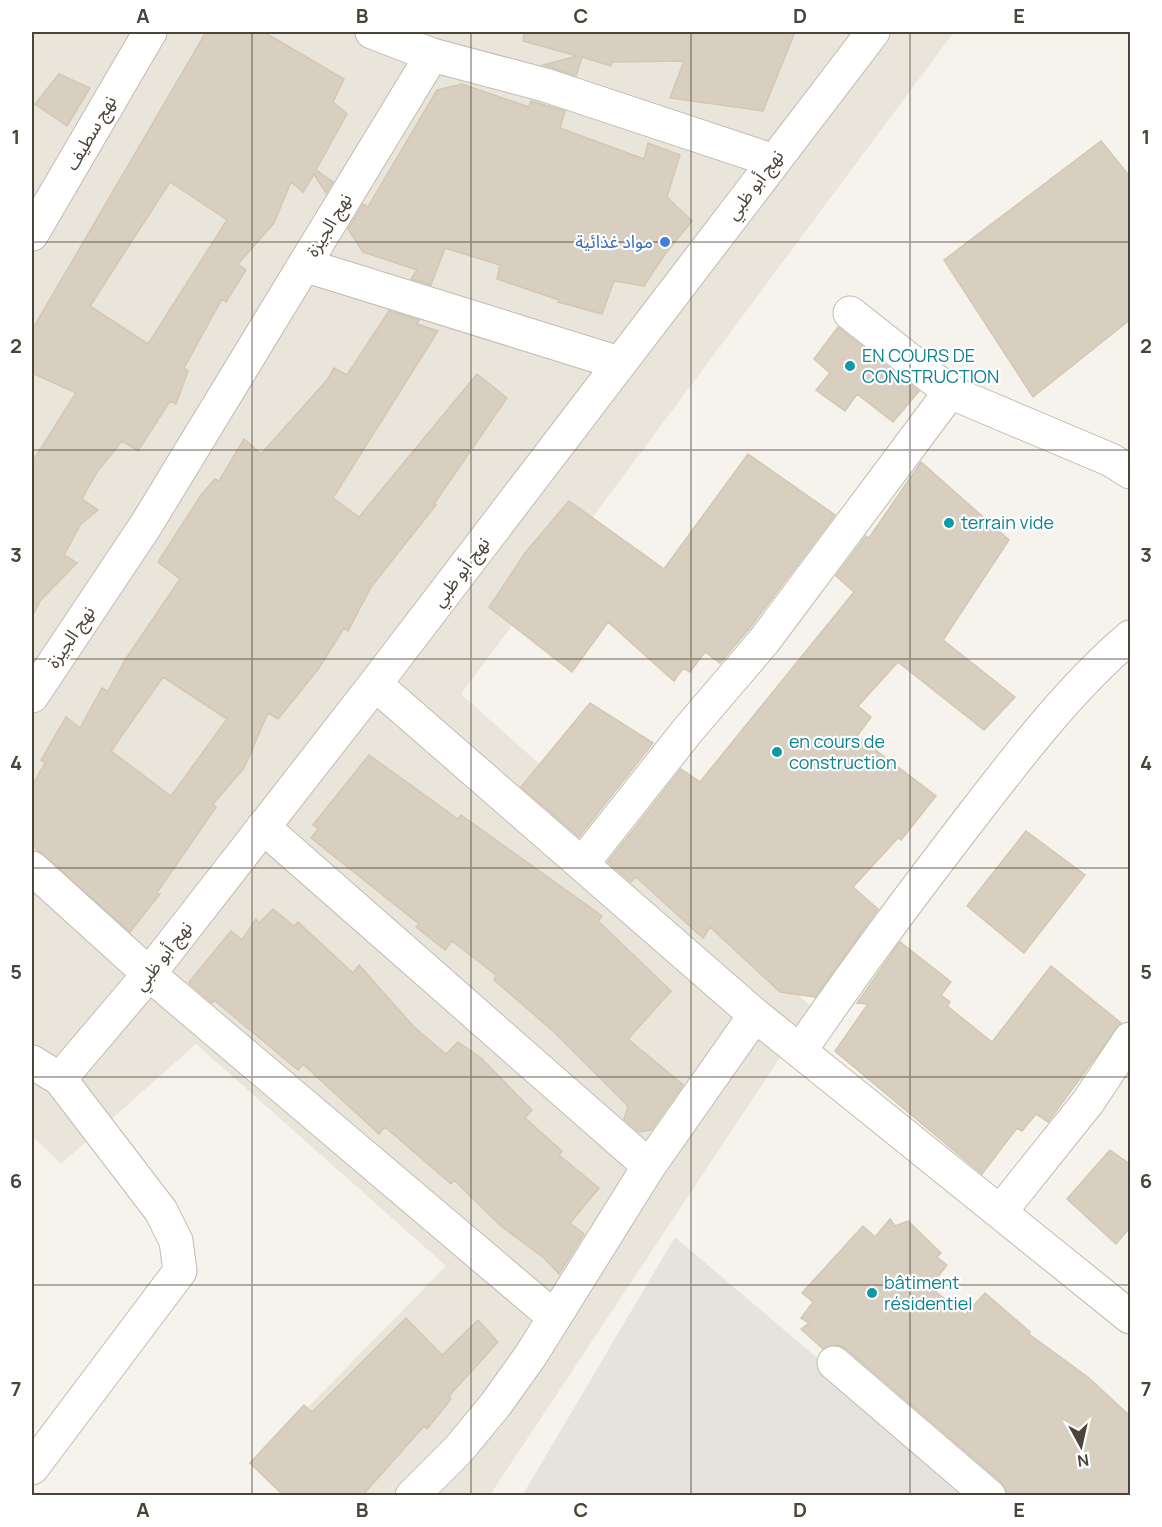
<svg xmlns="http://www.w3.org/2000/svg" width="1162" height="1527" viewBox="0 0 1162 1527" font-family="Manrope,'Noto Sans Arabic',sans-serif">
<rect width="100%" height="100%" fill="#f6f3ec"/>
<path fill="#eae5da" d="M32,32h922l-493,662 352,314 -323,487h-198l-33,-38 187,-191 -250,-222 -135,120 -29,-28z"/>
<path fill="#e6e2dd" d="M675,1237l303,258 -456,1z"/>
<path fill="#d8cfc1" stroke="#d3c7b4" stroke-width="1.5" fill-rule="evenodd" d="M206,32h58l80,47 -11,23 14,12 -31,56 17,12 -7,11 -12,-19 -11,18 -12,-10 -17,41 -36,41 8,6 -20,32 -4,-3 -38,69 4,3 -12,33 -6,-3 -32,50 -16,-10 -25,31 -15,27 16,11 -17,14 -17,31 13,8 -37,38 -8,16v-155l44,-69 -44,-20v-43zM170,182l57,38 -79,124 -58,-38z
M524,32h271l-32,79 -93,-13 14,-37 -72,1 -1,4 -29,-9 -6,19 -33,-11 34,-9 -54,-15z
M59,74l31,14 -23,38 -32,-22z
M462,84l67,23 2,-6 34,10 -5,17 84,31 4,-16 32,12 -13,42 25,24 -27,33 -21,32 -30,-5 -12,33 -44,-12 1,-2 -62,-21 3,-14 -55,-17 -14,37 -20,-6 6,-9 -54,-18 -15,-23 15,-25 5,3 69,-117z
M1101,141l30,37v141l-98,78 -89,-137z
M389,311l30,9 -2,4 21,7 -105,167 26,19 118,-143 30,24 -73,106 2,1 -65,82 -23,44 -4,-3 -25,40 -41,51 -10,-6 -24,55 -31,36 3,3 -60,87h4l-30,38 -98,-87v-59l13,-23 -4,-3 25,-43 14,11 22,-40 6,3 17,-31 55,-81 -22,-17 43,-67 14,-16 4,2 25,-42 17,15 66,-74 7,-12 13,7zM163,677l64,42 -56,77 -60,-45z
M838,327l81,64 -26,31 -36,-28 -12,17 -29,-21 14,-17 -16,-14z
M748,454l87,61 -86,114 -29,34 -15,-11 -15,20 -7,-4 -9,13 -66,-59 -36,50 -83,-65 36,-54 44,-52 95,68z
M921,462l88,78 -66,100 72,57 -31,33 -86,-68 -40,44 13,11 -14,19 79,60 -35,44 -3,-2 -45,49 25,22 -63,88 -35,-5 -70,-65 -7,11 -67,-61 -5,5 -23,-20 73,-93 19,13 154,-190 -18,-16 30,-40 3,2z
M590,703l63,40 -74,94 -58,-50z
M369,755l89,64 3,-4 141,101 -4,5 73,70 -43,48 55,46 -32,45 -12,2 -15,-13 4,-13 -75,-75 -59,-51 2,-5 -44,-34 -7,9 -29,-23 3,-3 -108,-86 7,-9 -5,-4z
M1026,831l59,44 -61,78 -57,-47z
M273,909l21,17 4,-4 55,51 6,-8 55,62 32,27 12,-12 23,16 51,52 -7,8 37,33 -3,4 40,33 -29,35 14,11 -25,40 -15,-16 -42,-31 -48,-47 -3,4 -66,-57 -6,7 -76,-70 -5,6 -84,-70 -2,3 -22,-19 -1,-2 42,-51 11,9 14,-21 3,4z
M900,942l51,40 -10,13 9,7 -3,4 45,36 59,-76 70,57 -73,99 -12,-8 -14,17 -5,-3 -35,46 -147,-123 33,-47 -11,-1z
M1110,1150l21,15v61l-15,18 -49,-45z
M890,1219l5,7 13,-5 33,32 -4,4 10,8 -17,22 35,28 20,-22 45,39 -1,2 60,44 42,39v79h-124l-6,-14 -155,-133 -9,-4 -14,4 -22,-20 8,-6 -8,-5 12,-16 -11,-9 61,-67 12,11z
M406,1318l36,37 36,-35 20,22 -49,54 2,3 -24,30 -3,-3 -62,70h-78l-34,-33 54,-58 8,7z"/>
<g fill="none" stroke-linecap="round" stroke-linejoin="round">
<g stroke="#c2bbae" stroke-width="35">
<path id="minor" d="M372,32l60,23
M32,234l118,-202
M304,265l315,98
M850,313l100,79 161,68 19,12
M375,684l380,331 375,302
M32,696l114,-171 286,-470 113,30 229,76
M263,827l386,339
M582,864l106,-134 76,-89 186,-249
M32,868l117,106 405,343
M800,1051c53,-78 109,-153 166,-227 50,-65 102,-134 164,-187
M32,1062l28,17 89,-105 226,-290 498,-652
M1000,1212l88,-110 42,-63
M834,1363l155,133
M32,1468l148,-197 -4,-30 -15,-30 -101,-132
M412,1496l47,-47 37,-45 35,-49 118,-189 106,-151"/>
</g>
<use href="#minor" stroke="#fff" stroke-width="33"/>
</g>
<path fill="none" stroke="#4b4439" stroke-width="1.5" stroke-opacity="0.55" d="M252,32v1464M471,32v1464M691,32v1464M910,32v1464M32,242h1098M32,450h1098M32,659h1098M32,868h1098M32,1077h1098M32,1285h1098"/>
<circle fill="#3f7fe0" stroke="#fff" stroke-width="2" cx="665" cy="242" r="6"/>
<g fill="#0f9aa8" stroke="#fff" stroke-width="2">
<circle cx="850" cy="366" r="6"/>
<circle cx="949" cy="523" r="6"/>
<circle cx="777" cy="752" r="6"/>
<circle cx="872" cy="1293" r="6"/>
</g>
<g text-anchor="middle" stroke-width="4.5" stroke-linejoin="round" paint-order="stroke">
<g font-size="18" fill="#4b4439" stroke="#fff">
<text transform="translate(91 133) rotate(-60)" y="6">نهج سطيف</text>
<text transform="translate(755 185) rotate(-53)" y="6">نهج أبو ظبي</text>
<text transform="translate(329 225) rotate(-59)" y="6">نهج الجيزة</text>
<text transform="translate(461 572) rotate(-53)" y="6">نهج أبو ظبي</text>
<text transform="translate(71 637) rotate(-56)" y="6">نهج الجيزة</text>
<text transform="translate(163 956) rotate(-52)" y="6">نهج أبو ظبي</text>
</g>
<g font-size="18" fill="#366cbe" stroke="#fff" text-anchor="end">
<text x="653" y="248">مواد غذائية</text>
</g>
<g font-size="18" fill="#0d838f" stroke="#fff" text-anchor="start">
<text x="862" y="362">EN COURS DE<tspan x="862" dy="21">CONSTRUCTION</tspan></text>
<text x="961" y="529">terrain vide</text>
<text x="789" y="748">en cours de<tspan x="789" dy="21">construction</tspan></text>
<text x="884" y="1289">bâtiment<tspan x="884" dy="21">résidentiel</tspan></text>
</g>
</g>
<rect width="1162" height="1527" fill="none" stroke="#ffffff" stroke-width="66"/>
<g transform="translate(1081 1446) rotate(172)" stroke="#ffffff" stroke-width="4.5" paint-order="stroke">
<path d="M0-4.5L10 22L0 15L-10 22Z" fill="#4b4439"/>
<text y="-9" font-size="16" font-weight="bold" text-anchor="middle" fill="#4b4439">N</text>
</g>
<rect x="33" y="33" width="1096" height="1461" fill="none" stroke="#4b4439" stroke-width="2"/>
<g font-size="20" text-anchor="middle" font-weight="bold" fill="#4b4439">
<text x="143" y="23">A</text>
<text x="362" y="23">B</text>
<text x="581" y="23">C</text>
<text x="800" y="23">D</text>
<text x="1019" y="23">E</text>
<text x="16" y="144">1</text>
<text x="1146" y="144">1</text>
<text x="16" y="353">2</text>
<text x="1146" y="353">2</text>
<text x="16" y="562">3</text>
<text x="1146" y="562">3</text>
<text x="16" y="770">4</text>
<text x="1146" y="770">4</text>
<text x="16" y="979">5</text>
<text x="1146" y="979">5</text>
<text x="16" y="1188">6</text>
<text x="1146" y="1188">6</text>
<text x="16" y="1396">7</text>
<text x="1146" y="1396">7</text>
<text x="143" y="1517">A</text>
<text x="362" y="1517">B</text>
<text x="581" y="1517">C</text>
<text x="800" y="1517">D</text>
<text x="1019" y="1517">E</text>
</g>
</svg>
